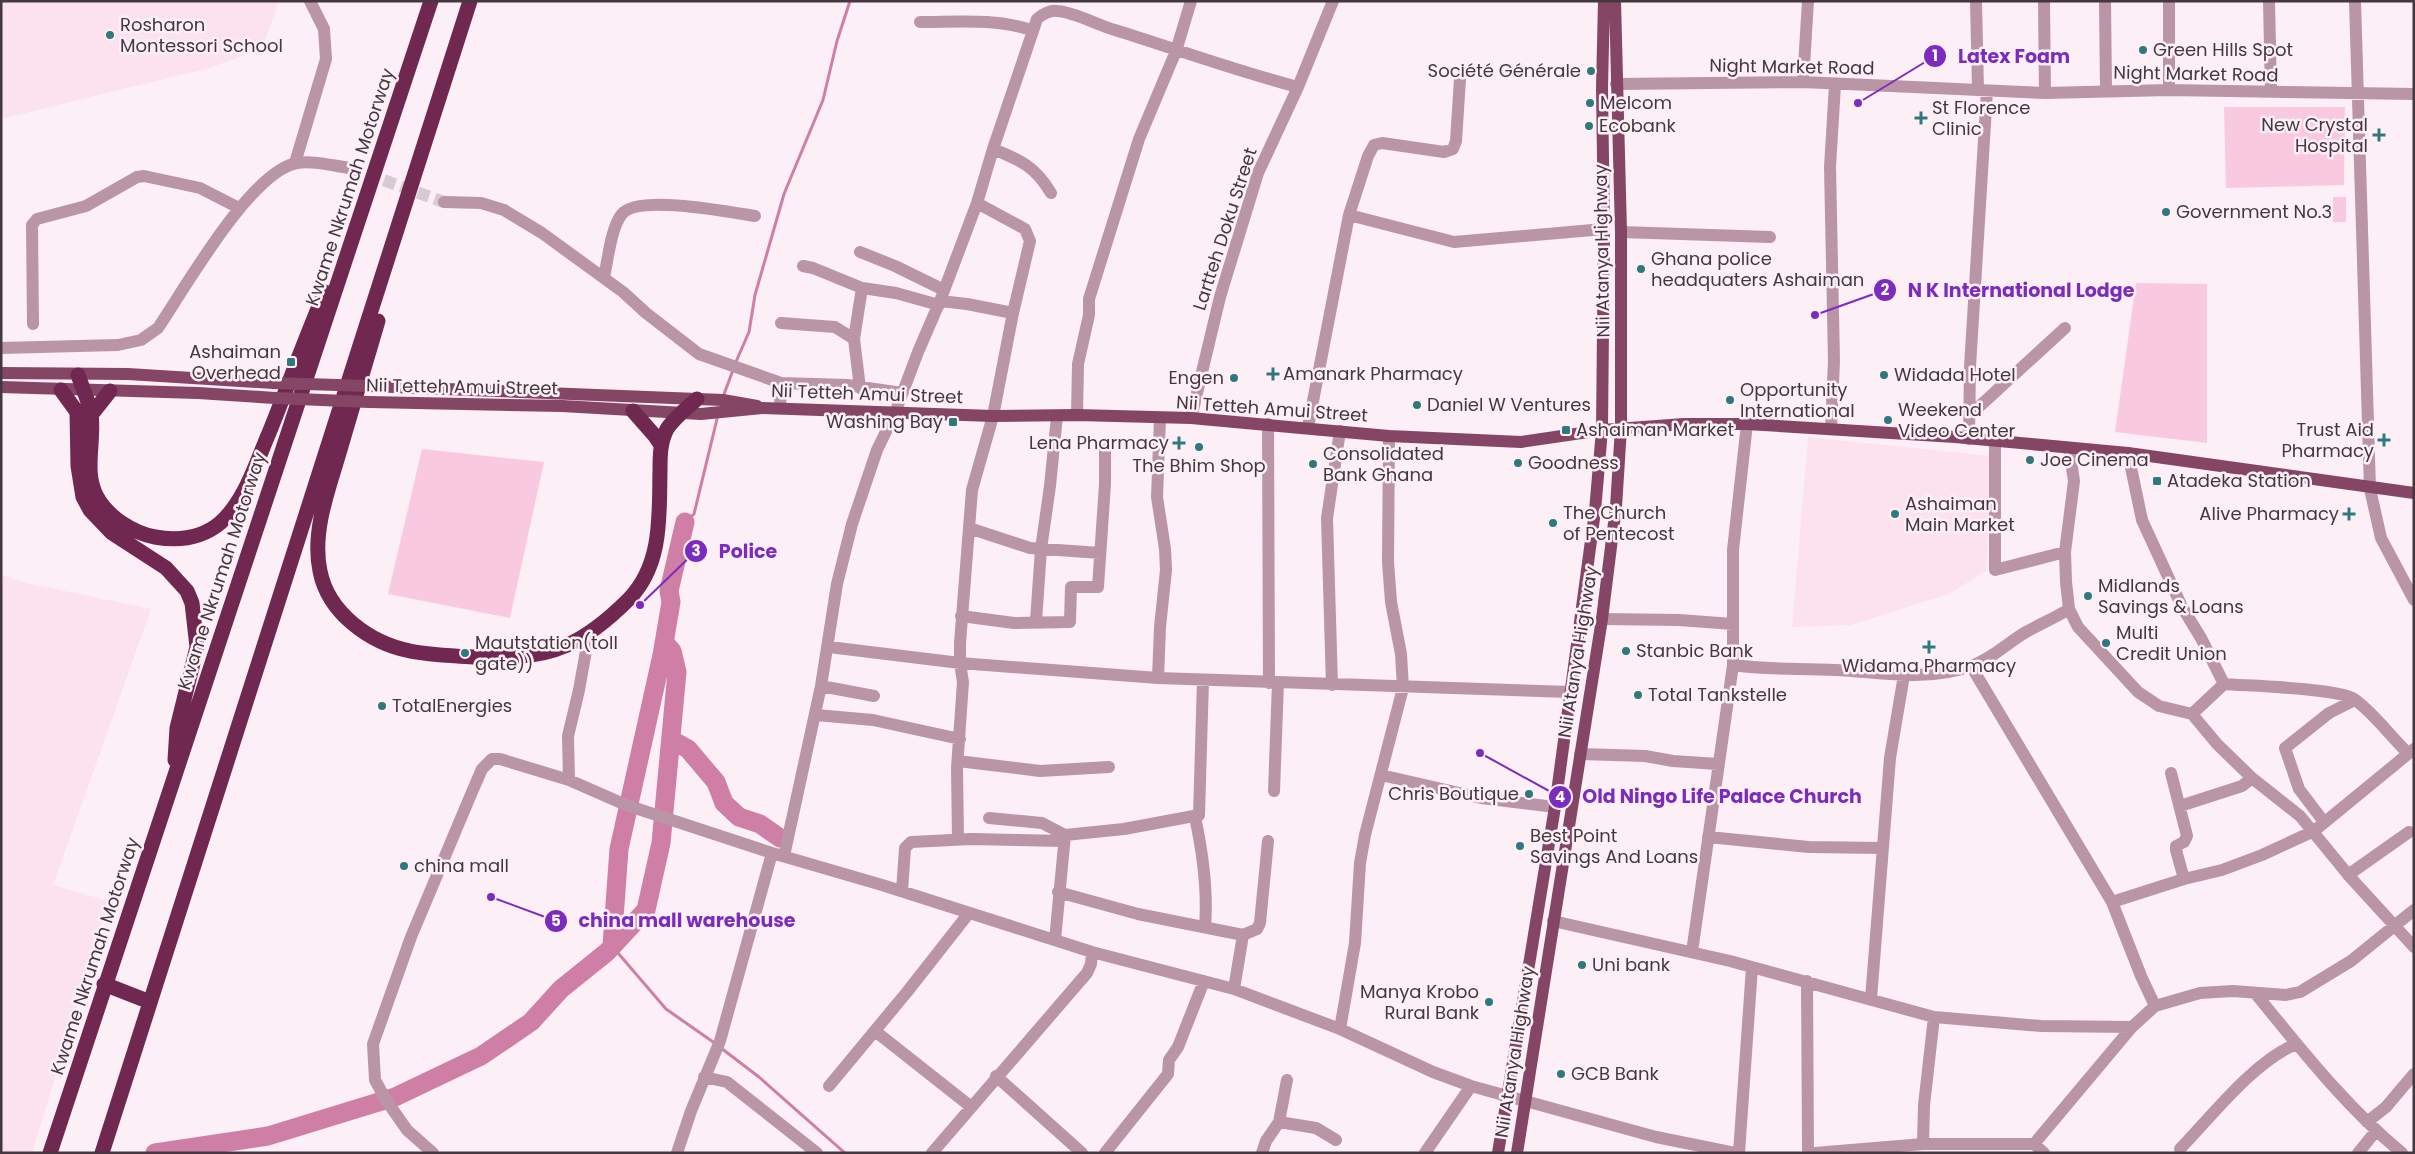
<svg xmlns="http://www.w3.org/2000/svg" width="2415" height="1154" viewBox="0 0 2415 1154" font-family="Poppins,sans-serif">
<rect width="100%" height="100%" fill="#fdeff6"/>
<path fill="#fbe2ed" d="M1,1h278l-17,48 -53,19 -208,51z
M1808,437l184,19 -6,115 -37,23 -98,31 -59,2z
M1,575l25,8 125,26 -98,276 56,16 -77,252h-31z"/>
<path fill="#f9c9df" d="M2224,107h121l-1,78 -118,3z
M2333,197h13v25h-13z
M2136,283l71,1v159l-92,-11z
M422,449l122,13 -34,156 -122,-24z"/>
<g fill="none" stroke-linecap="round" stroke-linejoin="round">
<path stroke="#cf7ea6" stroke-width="3" d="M735,364l14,-32 6,-37 29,-101 39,-94 14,-59 13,-40
M723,397l10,-27
M685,522l9,-8 24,-99
M612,946l54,63 50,35
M721,1048l38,29 86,76"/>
<path stroke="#cf7ea6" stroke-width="19" d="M672,740l16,9 28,33 8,21 15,14 21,7 20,14
M612,946l7,-97 43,-194 9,-53 -2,-11 16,-69
M155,1153l113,-17 127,-39 86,-41 50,-34 30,-33 46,-37 39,-42 15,-67 16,-171 -5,-21 -8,-9"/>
<path stroke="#d8cad1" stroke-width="12" stroke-dasharray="12 6" stroke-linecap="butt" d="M350,168l94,34"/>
<path stroke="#ba95a6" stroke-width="12" d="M1976,1l2,88
M2044,1l1,92
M2105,1l1,89
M2169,1v89
M2269,1l2,91
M2355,1l15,488 11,49 33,62
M920,22c36,0 76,-4 111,8
M1803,82l5,-81
M1616,84l187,-2 242,11 124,-3 245,4
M993,149c27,11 42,17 58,44
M295,163l31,-104 -2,-30 -14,-28
M444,202l37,1 23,7 38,23 81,59 23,21 53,41 82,29 -1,25
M977,203l48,26 5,12 -17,72
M1349,215l105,27 150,-13
M1621,232l149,5
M860,252l35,14 49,24
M803,266l10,2 49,20 34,5 43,12
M604,277c4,-17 7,-50 18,-63 16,-20 108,-2 133,2
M940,301l27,3 46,9 -20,103 -21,74 -12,153v20l3,19 -6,86 1,72
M781,323l54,4 19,12
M33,324l-1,-99 5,-6 49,-13 51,-29 7,-1 56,12 39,20
M1,348l117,-3 23,-5 17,-12c27,-40 93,-157 139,-165 17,-3 36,3 53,5
M781,383l66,2 55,8
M860,388l-6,-49 8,-51
M1077,415l1,-51 11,-49v-16l50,-160 37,-88 15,-50
M1969,416l96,-88
M1191,418l29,-121 38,-124 40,-86 35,-86
M1268,424l1,259
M1308,427l41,-212 19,-59 6,-11 8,-2 62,9 9,-3 3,-8 4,-62
M1831,429l3,-68 -4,-194 5,-82
M1969,439l1,-72 17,-276
M1995,442v128l70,-18
M2069,448l5,33 -9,71 1,30 3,27 9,18 60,65 21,14 33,8 25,30 35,34 48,38 50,61 64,70
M2128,453l14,67 40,87 19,31 23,46 -32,30
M969,528l61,20 70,5
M961,616l53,7 56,-1 1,-35h27l7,-103v-34
M1602,619l77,1 54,4
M1036,621l5,-72 9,-63 7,-70
M829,647l131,16 198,15 412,14
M1733,665c34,5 68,3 102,5 46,2 91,12 136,-4 21,-7 36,-23 55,-34 14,-8 29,-14 43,-23
M1971,666l141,236 29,74 14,30
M1158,678l2,-51 6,-57 -1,-21 -8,-52 3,-79
M2224,684c24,2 114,4 130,15 20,14 36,37 54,54
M1332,685l-5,-167 13,-87
M821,686l53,10
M816,715l57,5 87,19
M1580,754l65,2 28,5 45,3
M958,761l82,10 69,-4
M2171,773l16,63 -3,6 -8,4v4l8,29
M1381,775l100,23 74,9
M569,780l-1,-44 11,-46 10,-56
M1274,791l4,-108
M2180,806l62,-20 10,-8
M1195,817c8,37 13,72 10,110
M989,818l53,5 23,12 59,-6 75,-14 4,-135
M2324,822l-25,-33 -14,-41 44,-35 26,-13
M1708,837l101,10 73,1
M784,856l37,-170 16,-102 15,-60 25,-74 18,-37 23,-61 22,-51 37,-98 16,-54 44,-130c6,-5 12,-9 20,-8 18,1 40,14 58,19 61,19 121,41 183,57
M2348,875l61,-43
M902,891l3,-43 6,-6 60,-3 92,2
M1058,892l80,22 105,21 14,-6 3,-6 8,-82
M2112,902l72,-23 38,-9 40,-15 52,-24 100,-82
M1553,921l177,40 204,56 -10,88 -1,39
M1055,940l10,-105
M1692,952l41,-287v-115l14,-126
M1807,981l1,172
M1234,989l9,-54
M2255,993c46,56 91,114 147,160
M1871,999l19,-241 14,-83
M1934,1017l107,9 91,1
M1340,1029l15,-86 5,-80 5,-28 38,-147 -2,-34 -10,-52 -3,-40 1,-126
M875,1031l95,75
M996,1076l86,77
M704,1077l23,5 90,71
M829,1086l78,-94 62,-79
M1279,1122l37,6 20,12
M2367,1122l19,-15 28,-33
M2034,1144l10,9
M2180,1149c33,-34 72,-86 116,-105
M433,1153l-26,-23 -21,-30 -11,-20 -2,-36 38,-107 61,-145 10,-23 10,-10h8l69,21 57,25 146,48 110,32 210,67 142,37 106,40 93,43 38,14 185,51 79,16
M677,1153l14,-42 29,-70 52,-188
M932,1153l155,-180 4,-9 1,-12
M1105,1153l63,-79 1,-14 9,-13 26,-66
M1262,1153l4,-12 13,-19 8,-42
M1425,1153l46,-67
M1739,1153l13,-186
M1815,1153l108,-9h111l98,-117 23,-21 45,-13 33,-2 53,4 14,-3 51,-31 63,-51
M2358,1153l18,-22"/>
<path stroke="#854666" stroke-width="12" d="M1,373l127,1 146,9
M369,386l354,14 34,6
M1,387l197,6 77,5
M369,402l193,4 139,8 61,-6 231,8 84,-1 114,3 198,18 132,6 81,-12 82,-6h63l208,13 173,16 286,40
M1498,1153l57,-346 40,-296 7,-81 2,-201 -2,-141 2,-87
M1517,1153l85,-534 14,-112 5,-79v-196l-6,-231"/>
<path stroke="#702850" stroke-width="15" d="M378,321c-12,41 -24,81 -36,122 -11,40 -31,86 -22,128 8,42 50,72 90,80 20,4 43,5 63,6 29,1 65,1 92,-11 24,-10 46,-29 64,-47 34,-35 30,-85 31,-128 0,-15 0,-29 7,-42 7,-11 20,-21 30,-30
M78,375c4,12 11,26 13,39 4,27 -8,58 6,83 11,20 36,36 58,40 23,4 47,1 65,-14 25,-22 36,-60 49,-90 19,-47 36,-94 56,-141
M61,390l16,22 1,54 5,31 7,13 22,23 54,35 21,23 5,12 5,44 -20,81 -2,32
M633,411l22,25 6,9
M91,415l19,-24
M104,984l46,18
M50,1153l381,-1152
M102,1153l368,-1152"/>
<path stroke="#854666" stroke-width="12" d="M274,383l95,3
M275,398l94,4"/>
</g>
<g fill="#2f797c" stroke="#fdeff6" stroke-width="2">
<circle cx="110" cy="35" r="5"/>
<circle cx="2143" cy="50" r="5"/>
<circle cx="1591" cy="71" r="5"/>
<circle cx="1590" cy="103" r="5"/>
<path d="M1918.5 110.5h5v5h5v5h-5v5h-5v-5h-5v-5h5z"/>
<circle cx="1589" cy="126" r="5"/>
<path d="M2376.5 127.5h5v5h5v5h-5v5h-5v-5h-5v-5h5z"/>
<circle cx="2166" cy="212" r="5"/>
<circle cx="1641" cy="269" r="5"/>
<rect x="286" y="357" width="10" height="10" rx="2.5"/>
<path d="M1270.5 366.5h5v5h5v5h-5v5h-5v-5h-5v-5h5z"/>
<circle cx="1884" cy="375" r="5"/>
<circle cx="1234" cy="378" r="5"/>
<circle cx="1730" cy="400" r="5"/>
<circle cx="1417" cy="405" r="5"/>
<circle cx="1888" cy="420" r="5"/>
<rect x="948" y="417" width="10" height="10" rx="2.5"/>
<rect x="1561" y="425" width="10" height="10" rx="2.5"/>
<path d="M2381.5 432.5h5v5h5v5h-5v5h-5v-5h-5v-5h5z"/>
<path d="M1176.5 435.5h5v5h5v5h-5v5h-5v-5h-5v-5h5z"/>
<circle cx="1199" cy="447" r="5"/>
<circle cx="2030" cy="460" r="5"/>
<circle cx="1518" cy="463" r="5"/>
<circle cx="1313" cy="464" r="5"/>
<rect x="2152" y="476" width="10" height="10" rx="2.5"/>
<circle cx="1895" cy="514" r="5"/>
<path d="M2346.5 506.5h5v5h5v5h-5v5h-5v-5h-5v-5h5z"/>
<circle cx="1553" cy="523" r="5"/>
<circle cx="2088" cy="596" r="5"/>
<circle cx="2106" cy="643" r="5"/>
<path d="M1926.5 639.5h5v5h5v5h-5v5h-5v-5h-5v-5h5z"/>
<circle cx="1626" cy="651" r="5"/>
<circle cx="465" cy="653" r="5"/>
<circle cx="1638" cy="695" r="5"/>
<circle cx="382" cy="706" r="5"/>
<circle cx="1529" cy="794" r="5"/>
<circle cx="1520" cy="846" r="5"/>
<circle cx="404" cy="866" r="5"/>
<circle cx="1582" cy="965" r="5"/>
<circle cx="1489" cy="1002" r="5"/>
<circle cx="1561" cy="1074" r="5"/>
</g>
<g text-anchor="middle" stroke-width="5" stroke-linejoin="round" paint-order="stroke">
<g font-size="18" fill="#44373d" stroke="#fdeff6" text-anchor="start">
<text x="120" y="31">Rosharon<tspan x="120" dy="21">Montessori School</tspan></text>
<text x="2153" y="56">Green Hills Spot</text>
<text x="1581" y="77" text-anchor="end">Société Générale</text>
<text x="1600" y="109">Melcom</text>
<text x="1932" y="114">St Florence<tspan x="1932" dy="21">Clinic</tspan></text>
<text x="2368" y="131" text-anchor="end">New Crystal<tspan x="2368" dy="21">Hospital</tspan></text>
<text x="1599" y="132">Ecobank</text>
<text x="2176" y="218">Government No.3</text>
<text x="1651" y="265">Ghana police<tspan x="1651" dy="21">headquaters Ashaiman</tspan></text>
<text x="281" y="358" text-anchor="end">Ashaiman<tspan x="281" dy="21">Overhead</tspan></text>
<text x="1283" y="380">Amanark Pharmacy</text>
<text x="1894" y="381">Widada Hotel</text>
<text x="1224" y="384" text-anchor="end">Engen</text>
<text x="1740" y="396">Opportunity<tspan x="1740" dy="21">International</tspan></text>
<text x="1427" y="411">Daniel W Ventures</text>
<text x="1898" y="416">Weekend<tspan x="1898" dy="21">Video Center</tspan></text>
<text x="943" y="428" text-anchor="end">Washing Bay</text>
<text x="1576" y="436">Ashaiman Market</text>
<text x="2374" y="436" text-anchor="end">Trust Aid<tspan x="2374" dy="21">Pharmacy</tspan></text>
<text x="1169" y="449" text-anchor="end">Lena Pharmacy</text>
<text x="1323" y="460">Consolidated<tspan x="1323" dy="21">Bank Ghana</tspan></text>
<text x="2040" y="466">Joe Cinema</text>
<text x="1528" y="469">Goodness</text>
<text x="1199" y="472" text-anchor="middle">The Bhim Shop</text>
<text x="2167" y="487">Atadeka Station</text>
<text x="1905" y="510">Ashaiman<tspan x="1905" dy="21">Main Market</tspan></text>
<text x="1563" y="519">The Church<tspan x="1563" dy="21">of Pentecost</tspan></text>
<text x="2339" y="520" text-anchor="end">Alive Pharmacy</text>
<text x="2098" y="592">Midlands<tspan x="2098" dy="21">Savings &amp; Loans</tspan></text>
<text x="2116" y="639">Multi<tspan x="2116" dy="21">Credit Union</tspan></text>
<text x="475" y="649">Mautstation(toll<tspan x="475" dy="21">gate))</tspan></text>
<text x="1636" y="657">Stanbic Bank</text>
<text x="1929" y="672" text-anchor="middle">Widama Pharmacy</text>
<text x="1648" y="701">Total Tankstelle</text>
<text x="392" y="712">TotalEnergies</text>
<text x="1519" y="800" text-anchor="end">Chris Boutique</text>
<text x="1530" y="842">Best Point<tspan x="1530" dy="21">Savings And Loans</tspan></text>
<text x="414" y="872">china mall</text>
<text x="1592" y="971">Uni bank</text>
<text x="1479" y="998" text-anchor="end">Manya Krobo<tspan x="1479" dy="21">Rural Bank</tspan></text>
<text x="1571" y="1080">GCB Bank</text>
</g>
<g font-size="18" fill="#44373d" stroke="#fdeff6">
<text transform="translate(1792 67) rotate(1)" y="6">Night Market Road</text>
<text transform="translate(2196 74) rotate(1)" y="6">Night Market Road</text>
<text transform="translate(350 187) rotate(-72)" y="6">Kwame Nkrumah Motorway</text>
<text transform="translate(1225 229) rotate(-72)" y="6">Lartteh Doku Street</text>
<text transform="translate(1602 251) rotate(-91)" y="6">Nii Atanya Highway</text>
<text transform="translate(462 387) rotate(1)" y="6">Nii Tetteh Amui Street</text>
<text transform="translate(867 394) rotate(2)" y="6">Nii Tetteh Amui Street</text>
<text transform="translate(1272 409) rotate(4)" y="6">Nii Tetteh Amui Street</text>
<text transform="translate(222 571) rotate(-72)" y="6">Kwame Nkrumah Motorway</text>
<text transform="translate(1578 652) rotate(-81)" y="6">Nii Atanya Highway</text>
<text transform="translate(95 956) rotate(-72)" y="6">Kwame Nkrumah Motorway</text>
<text transform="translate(1515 1052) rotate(-81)" y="6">Nii Atanya Highway</text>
</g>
</g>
<path fill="none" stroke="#7b2cbf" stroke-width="2" d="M1858 103L1935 56M1815 315L1885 290M640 605L696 551M1480 753L1560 797M491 897L556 921"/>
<g fill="#7b2cbf" stroke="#fdeff6" stroke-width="2">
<circle cx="1858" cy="103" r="5"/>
<circle cx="1815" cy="315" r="5"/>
<circle cx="640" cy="605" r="5"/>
<circle cx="1480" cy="753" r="5"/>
<circle cx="491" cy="897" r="5"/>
<circle cx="1935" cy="56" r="12"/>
<circle cx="1885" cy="290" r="12"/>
<circle cx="696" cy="551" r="12"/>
<circle cx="1560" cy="797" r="12"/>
<circle cx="556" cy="921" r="12"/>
</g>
<g font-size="15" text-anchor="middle" font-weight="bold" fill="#fff">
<text x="1935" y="61">1</text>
<text x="1885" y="295">2</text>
<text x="696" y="556">3</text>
<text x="1560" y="802">4</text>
<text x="556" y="926">5</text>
</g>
<g font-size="19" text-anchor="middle" font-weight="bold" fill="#7b2cbf" stroke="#fdeff6" stroke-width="5" stroke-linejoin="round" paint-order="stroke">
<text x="2014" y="63">Latex Foam</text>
<text x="2021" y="297">N K International Lodge</text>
<text x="748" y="558">Police</text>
<text x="1722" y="803">Old Ningo Life Palace Church</text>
<text x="687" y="927">china mall warehouse</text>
</g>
<rect width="2415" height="1154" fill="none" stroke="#44373d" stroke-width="5"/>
</svg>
